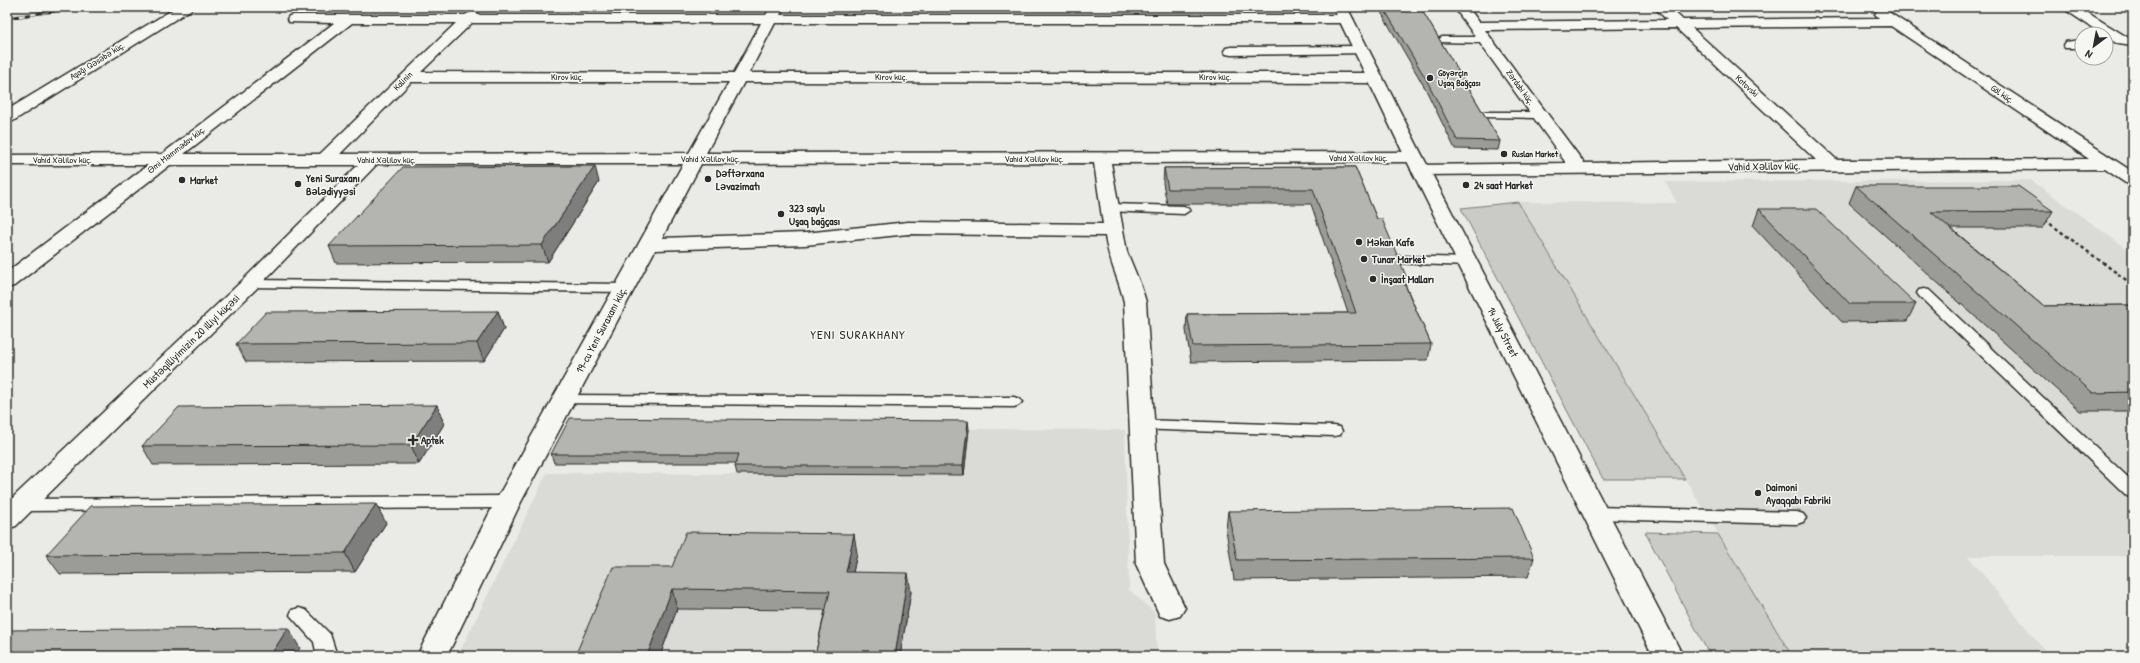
<svg xmlns="http://www.w3.org/2000/svg" width="2140" height="663" viewBox="0 0 2140 663" font-family="'Patrick Hand',sans-serif">
<rect width="100%" height="100%" fill="#eaeae6"/>
<filter id="ink" filterUnits="userSpaceOnUse"><feTurbulence type="fractalNoise" baseFrequency=".025" numOctaves="2"/><feDisplacementMap in="SourceGraphic" scale="8" xChannelSelector="R" yChannelSelector="G"/><feConvolveMatrix kernelMatrix="1 2 1 2 8 2 1 2 1" color-interpolation-filters="sRGB"/></filter>
<g filter="url(#ink)">
<path fill="#dadad6" d="M2031,180l102,73v303h-165l81,100h-257l-274,-454 159,1 -12,-21z
M969,429l156,1 4,160 26,23 2,43h-699l89,-183 417,2z"/>
<path fill="#cacac7" stroke="#7a7a79" d="M1518,202l167,277h-82l-142,-271z
M1645,532l73,2 74,122h-82z"/>
<g fill="none" stroke-linecap="round" stroke-linejoin="round">
<g stroke="#2b2b2b" stroke-width="3">
<path id="lane" d="M1442,37h44l5,3 -5,3 -47,-1 -2,-2z
M1484,112h56l5,3 -5,3 -60,-1 -1,-2 1,-2z
M1109,204l75,2 6,4 -6,4 -79,-3 -2,-3z
M1398,256l69,2 6,4 -6,4 -74,-3 -1,-3z
M250,280l374,4 7,4 -7,4 -379,-5 -2,-3z
M1924,289l5,1 204,192v16l-6,-2 -208,-200 -2,-3 2,-3z
M563,395l451,2 5,2 3,3 -3,3 -5,2 -456,-4 -3,-3 3,-3z
M1141,420l193,6 6,1 2,4 -2,4 -6,1 -198,-7 -3,-4 3,-4z
M508,496l6,2 2,4 -2,4 -6,2 -487,3 -6,-2 -2,-4 2,-4 6,-2z
M1595,507l202,5 6,2 3,4 -3,4 -6,2 -202,-5 -6,-2 -2,-4 2,-4z
M299,608l7,2 24,24 7,22h-20l-3,-14 -24,-27 2,-5z"/>
</g>
<g stroke="#2b2b2b" stroke-width="3">
<path id="street" d="M177,7h18l-182,114 -6,1v-12z
M771,7h10l2,2 -3,6h566l7,4 -7,4h-571l-26,50h625l5,2 3,3 -3,3 -5,2 -630,-1 -38,71 708,-1 6,1 3,4 -3,4 -6,1 -303,1 16,89 14,34 5,16 18,262 21,44 -5,8 -10,3 -10,-3 -24,-52 -12,-262c-5,-23 -16,-43 -19,-66l-197,-2 -103,11 -150,5 -134,252 -74,154h-30l78,-154 188,-338h-306l-120,124 -241,238 -9,3v-26l236,-223 115,-115h-188l-156,121 -7,2v-16l141,-107h-141v-10l155,-1 172,-131 -45,-1 -2,-3 2,-3 5,-1h171l8,-4 7,4h286zM352,23h104l-136,131h-136zM472,23h289l-27,50 -313,-1zM411,82h318l-40,71 -349,1zM1094,163l9,61 -195,-2 -103,11 -143,5 39,-74z
M1454,7h14l11,15 188,-2 -13,-13h15l14,13 196,-2 -4,-4 2,-3h10l246,161v13l-6,-1 -22,-15 -685,6 -6,-1 -3,-4 3,-4 6,-1 146,-2zM1891,26l198,133 -252,1 -145,-132zM1676,28l140,132 -232,3 -99,-133z
M2061,7h17l49,30 6,1v8l-15,-2 -12,-7v-3h-4z
M2082,40v8h-17l-2,-3 2,-3z
M1361,46l5,1 2,3 -2,3 -135,2 -5,-1 -2,-3 2,-3 5,-1z"/>
</g>
<g stroke="#2b2b2b" stroke-width="3">
<path id="secondary" d="M1333,7h14l76,150 260,499h-30l-248,-499z"/>
</g>
<path stroke="#2b2b2b" stroke-width="2.5" stroke-dasharray="3.5 3" stroke-linecap="butt" d="M2045,220l88,65"/>
<use href="#lane" fill="#f6f6f2" fill-rule="evenodd"/>
<use href="#street" fill="#f6f6f2" fill-rule="evenodd"/>
<use href="#secondary" fill="#f6f6f2" fill-rule="evenodd"/>
<g stroke="#2b2b2b" stroke-width="3">
<path id="rail" d="M7,18l74,-11"/>
</g>
<use href="#rail" stroke="#f6f6f2" stroke-width="2" stroke-dasharray="6" stroke-linecap="butt"/>
</g>
<path fill="#9b9b98" stroke="#2b2b2b" d="M1378,7h42l80,134 -2,9 -43,-1 -30,-61z
M1355,167l22,52 29,57 -1,8 26,60 -3,16 -237,2 -5,-32 1,-16 161,-1 -37,-109h-144l-4,-21 1,-15z
M599,182l-51,80 -212,1 -7,-17z
M1856,186l197,25 -10,17h-92l92,78 90,-1v106h-53l-231,-208z
M1759,209l157,95 -9,17 -65,1 -89,-96z
M498,311l6,18 -20,32 -238,1 -10,-18z
M437,405l7,19 -25,40 -266,1 -11,-19z
M969,429l-5,46 -227,-1 -2,-8 1,-3h-182l-3,-9z
M1228,511l306,47 -6,19 -294,3 -8,-50z
M386,523l-31,49 -295,2 -14,-19z
M857,553l-4,19 58,20 -11,64h-85l10,-46 -148,-1 -17,47 12,-89z"/>
<path fill="#7e7e7c" stroke="#2b2b2b" d="M595,166l4,16 -51,80 -6,-17z
M498,311l6,18 -20,32 -7,-18z
M437,405l7,19 -25,40 -8,-19z
M968,421l1,8 -5,46 -1,-9z
M376,504l10,19 -31,49 -10,-19z
M854,534l3,19 -8,39 -3,-20z
M908,573l3,19 -11,64h-5z
M672,589l5,20 -17,47h-13z
M288,628l12,20 -5,8h-25z"/>
<path fill="#b4b4b1" stroke="#2b2b2b" d="M1383,7h37l80,134 -43,-1 -31,-61z
M595,166l-53,79 -213,1 74,-79z
M1355,167l22,52h5l24,57h-5l30,68 -238,2 -6,-32 169,-1 -43,-124h-145l-4,-21z
M1856,186h162l35,25 -122,1 112,94 90,-1v87l-40,1z
M1759,209h57l100,95h-66z
M498,311l-21,32 -241,1 30,-32z
M437,405l-26,40 -269,1 37,-39z
M570,418l398,3 -5,45h-228l4,-12h-188z
M376,504l-31,49 -299,2 45,-49z
M1513,508l21,50 -297,2 -9,-49z
M686,532l168,2 -8,38 62,1 -13,83h-80l15,-65 -158,-2 -25,67h-72l38,-89h59z
M288,628l-18,28h-263v-26z"/>
</g>
<g fill="#2b2b2b" stroke="#f6f6f2" stroke-width="1.5">
<circle cx="1430" cy="78" r="4"/>
<circle cx="1504" cy="154" r="4"/>
<circle cx="708" cy="179" r="4"/>
<circle cx="182" cy="180" r="4"/>
<circle cx="298" cy="184" r="4"/>
<circle cx="1466" cy="185" r="4"/>
<circle cx="781" cy="214" r="4"/>
<circle cx="1359" cy="242" r="4"/>
<circle cx="1364" cy="259" r="4"/>
<circle cx="1373" cy="279" r="4"/>
<path d="M411 434h4v4h4v4h-4v4h-4v-4h-4v-4h4z"/>
<circle cx="1758" cy="493" r="4"/>
</g>
<g text-anchor="middle" stroke-width="3" stroke-linejoin="round" paint-order="stroke">
<g font-size="9" fill="#2b2b2b" stroke="#f6f6f2">
<text transform="translate(97 61) rotate(-32)" y="3">Aşağı Qəsəbə küç.</text>
<text x="567" y="80">Kirov küç.</text>
<text x="891" y="80">Kirov küç.</text>
<text x="1215" y="80">Kirov küç.</text>
<text transform="translate(403 81) rotate(-45)" y="3">Kalinin</text>
<text transform="translate(1747 86) rotate(43)" y="3">Kotovski</text>
<text transform="translate(1520 87) rotate(54)" y="3">Zərdabi küç.</text>
<text transform="translate(2002 94) rotate(34)" y="3">Göl küç.</text>
<text transform="translate(176 150) rotate(-38)" y="3">Əmi Məmmədov küç.</text>
<text x="1358" y="161">Vahid Xəlilov küç.</text>
<text x="710" y="162">Vahid Xəlilov küç.</text>
<text x="1034" y="162">Vahid Xəlilov küç.</text>
<text x="62" y="163">Vahid Xəlilov küç.</text>
<text x="386" y="163">Vahid Xəlilov küç.</text>
</g>
<g font-size="9" font-weight="bold" fill="#2b2b2b" stroke="#f6f6f2" text-anchor="start">
<text x="1438" y="76">Göyərçin<tspan x="1438" dy="10">Uşaq Bağçası</tspan></text>
<text x="1512" y="157">Ruslan Market</text>
</g>
<g font-size="11" fill="#2b2b2b" stroke="#f6f6f2">
<text transform="translate(1764 166) rotate(-1)" y="4">Vahid Xəlilov küç.</text>
<text transform="translate(601 330) rotate(-62)" y="4">19-cu Yeni Suraxanı küç.</text>
<text transform="translate(1503 332) rotate(63)" y="4">14 July Street</text>
<text transform="translate(191 341) rotate(-44)" y="4">Müstəqilliyimizin 20 illiyi küçəsi</text>
</g>
<g font-size="11" font-weight="bold" fill="#2b2b2b" stroke="#f6f6f2" text-anchor="start">
<text x="716" y="177">Dəftərxana<tspan x="716" dy="13">Ləvazimatı</tspan></text>
<text x="306" y="182">Yeni Suraxanı<tspan x="306" dy="13">Bələdiyyəsi</tspan></text>
<text x="190" y="184">Market</text>
<text x="1474" y="189">24 saat Market</text>
<text x="789" y="212">323 saylı<tspan x="789" dy="13">Uşaq bağçası</tspan></text>
<text x="1367" y="246">Məkan Kafe</text>
<text x="1372" y="263">Tunar Market</text>
<text x="1381" y="283">İnşaat Malları</text>
<text x="421" y="444">Aptek</text>
<text x="1766" y="491">Daimoni<tspan x="1766" dy="13">Ayaqqabı Fabriki</tspan></text>
</g>
<g font-size="13" letter-spacing="1" fill="#2b2b2b" stroke="#f6f6f2">
<text x="858" y="339">YENI SURAKHANY</text>
</g>
</g>
<rect width="2140" height="663" fill="none" stroke="#f6f6f2" stroke-width="24"/>
<rect x="12" y="12" width="2116" height="639" fill="none" stroke="#2b2b2b" stroke-width="1.5" filter="url(#ink)"/>
<g transform="translate(2094 46) rotate(212)"><circle r="19" fill="#f6f6f2" stroke="#a5a5a2"/>
<path d="M0-3L7 15L0 10L-7 15Z" fill="#2b2b2b"/>
<text y="-6" font-size="11" font-weight="bold" text-anchor="middle" fill="#2b2b2b">N</text>
</g>
</svg>
